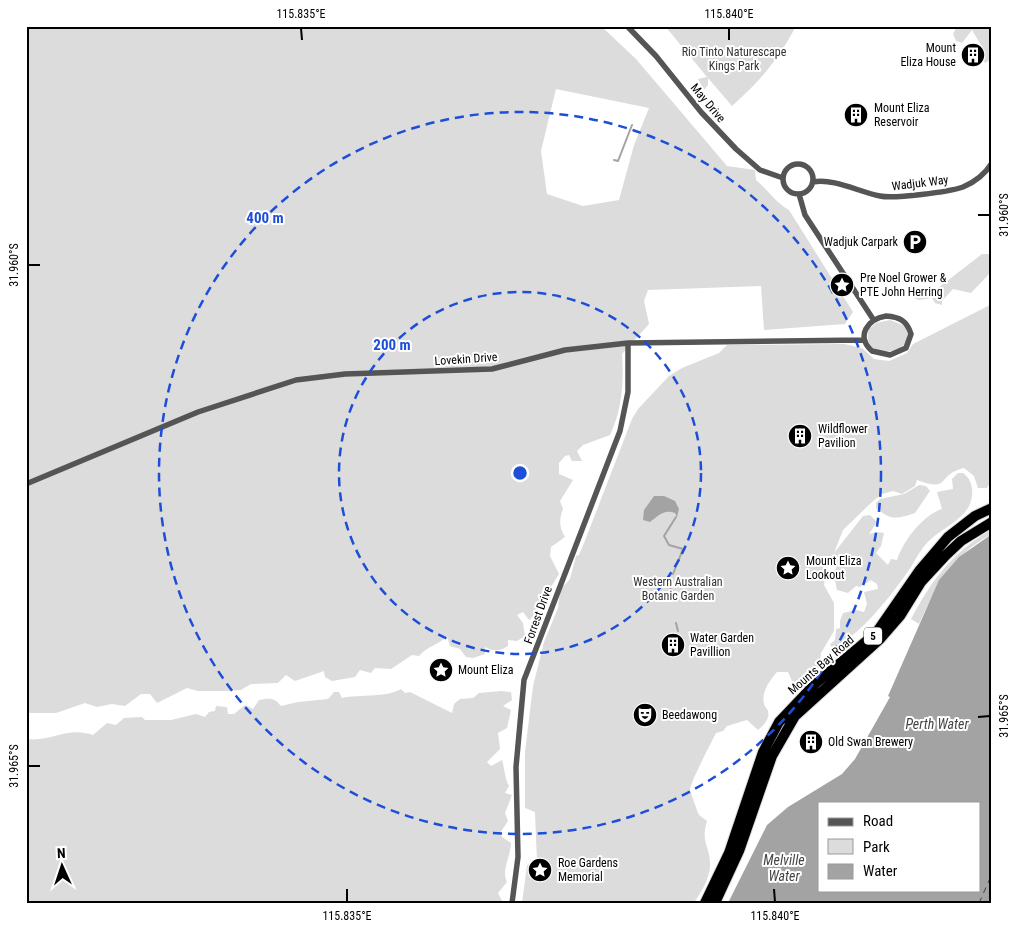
<svg xmlns="http://www.w3.org/2000/svg" width="1018" height="929" viewBox="0 0 1018 929" font-family="'Roboto Condensed',sans-serif">
<rect width="100%" height="100%" fill="#fff"/>
<path fill="#dcdcdc" fill-rule="evenodd" d="M26,26h575l35,33 91,107 28,4 1,10c12,10 19,22 33,30l64,102 -8,12 -81,6 -3,-44 -113,4 -4,11 5,23 -27,30c2,28 0,56 -12,81l-27,10 -6,6 5,10h-10l-3,-6 -4,1 -6,7v11l14,6 -13,21 3,8c-4,10 -4,18 2,28l-14,10 -1,9 9,18 -13,21 -8,-1 4,10 -7,11 -6,5 -6,-8 -6,3 6,8 2,13 -8,5 -9,-1v6c-8,5 -14,6 -23,1v7l-12,4 -7,-1 -6,-8 -10,-3 -3,-10c-9,10 -19,9 -28,20l-7,-1 -21,14 -16,-1 -4,5 -11,-3 -5,7 -23,4 -7,-4 -1,-6 -29,10 -9,-6 -8,8 -27,1 -10,6 -16,1h-27l-11,-3 -30,15 -7,-9h-9l-16,12 -13,-2 -15,3 -12,-4 -29,10h-30zM556,89l93,19 -15,37 -15,55 -36,6 -36,-12 -6,-43z
M665,26h131c-18,34 -35,54 -64,80l-24,-28v7l-4,5 -6,-11 9,-2z
M957,26h35v33l-7,4 -3,-5 2,-8 -12,-20 -10,13 -6,-2 -3,-7z
M982,254h6l4,5v12l-21,22 -18,-4 -11,12v4l-7,-2 -3,-5 -13,2 -5,-2 24,-10z
M992,304v175l-5,9h-9l-4,-12 -10,-8c-29,7 -12,25 -47,12l-2,6 -13,8 -9,-3 -11,3 -10,8 -29,28 -9,23 29,-37 7,-1 7,7 -8,12 8,-2 7,1 -3,13 -5,7 12,12 3,-6 6,1c6,-19 26,-45 45,-51l-5,-17 16,-3 -1,-10 6,-6h5c10,7 11,20 7,31 -6,15 -27,24 -39,35 -9,8 -14,18 -20,28 -18,26 -50,69 -79,81l-2,-4 5,-4 1,-11 4,-1v-7l3,-8 13,-3 8,2 3,-8 -3,-12 14,-3 -1,-5 -6,-4 -11,7 -4,-1 -8,7 -11,-3 -3,-14 3,-13 -5,-8 -5,12 -3,18 10,18v28l-13,22 -2,15 -5,4 -3,-4 -4,5 -1,11 -10,6 -8,-18h-11c-7,8 -16,20 -13,32 0,2 3,4 4,7 2,8 -4,14 -10,19l-11,-10 -20,6 -4,5 -7,2c-4,8 -26,50 -26,57 1,3 7,21 9,25l8,6c-7,23 4,25 3,46 -1,13 -9,25 -16,36h-172l5,-38 10,-3 -2,-50 -10,-4v-56l8,-66 11,-44 14,-34 2,-18 10,-11 6,-23 3,-1 7,-17 46,-119 6,-10 31,-33 13,-8 37,-15 8,-8 117,-1 18,4 12,11 15,2 18,-8 6,-9z
M890,320l15,6 3,7 -2,10c-12,14 -45,12 -37,-14l7,-6z
M919,485l7,1 4,5 -15,22c-19,6 -23,8 -39,-5v-5l4,-4 24,-5z
M992,529v5c-42,23 -54,49 -73,90l-8,-5c22,-41 40,-65 81,-90z
M401,689l4,4 5,-1 42,21 2,-9 6,-5 13,-1 6,-5 22,-2 10,1 1,8 -9,6 8,4 -4,18 -9,5 2,16 -13,13 4,4 11,-6c3,10 2,16 7,26l-4,7 7,2 -7,18 3,8 -8,12 2,4 9,6c0,12 -10,28 -4,39l-9,11 5,10h-477v-164c26,3 42,-13 67,-4l14,-12 9,2 8,-7 18,-1 3,3h26l25,-6 9,3 4,-5 6,-1 1,-5 11,1 1,7h6l11,-9 8,4 6,-9c10,-2 15,-3 22,6l17,-4 30,-3 6,-7h5l3,6c18,-4 44,0 59,-9z"/>
<path fill="#a3a3a3" fill-rule="evenodd" d="M654,496h10l11,5 4,8 -2,8 -2,-4c-12,-4 -16,3 -25,9l-7,-2 1,-10z
M992,534v369h-264l39,-78 21,-18 54,-33 13,-15 35,-62 -2,-1 51,-116 20,-23zM819,803h160v87h-160z"/>
<g fill="none" stroke-linecap="round" stroke-linejoin="round">
<path stroke="#a3a3a3" stroke-width="2" d="M614,160l4,1 14,-36
M673,574l10,-25 -14,-4 -5,-9 12,-19
M670,587l4,10
M676,623l2,8"/>
<path stroke="#444" stroke-width="1" stroke-dasharray="6 5" stroke-linecap="butt" d="M979,903l13,-29"/>
<g stroke="#dbdbdb" stroke-width="12">
<path id="trunk" d="M705,903l24,-50 34,-101 16,-30 37,-39 60,-50 43,-62 29,-34 27,-21 17,-8
M715,903l24,-52 33,-95 23,-40 85,-77 20,-23 21,-34 25,-27 15,-14 31,-19"/>
</g>
<path stroke="#555" stroke-width="5.5" d="M627,26l29,30 45,56 35,37 24,21 23,8
M783 179a15 15 0 1 1 30 0a15 15 0 1 1-30 0Z
M813,182c21,-4 46,10 67,14 14,3 69,-4 83,-9 12,-5 22,-13 29,-24
M799,194l6,21 68,104
M886,316c14,1 21,5 25,18l-5,14 -16,7 -18,-4c-17,-15 -4,-32 14,-35z
M26,484l172,-72 98,-32 49,-6 147,-5 73,-19 63,-7 236,-3
M512,903l6,-46 -2,-90 8,-87 96,-249 8,-39v-49"/>
<use href="#trunk" stroke="#000" stroke-width="10"/>
</g>
<path fill="none" stroke="#000" stroke-width="2" d="M301,28l1,12M729,28v12M978,215h12M28,265h12M978,717l12,-1M28,766h12M347,889v13M774,889l1,13"/>
<g fill="none" stroke="#1d4ed8" stroke-width="2.5" stroke-dasharray="9 6">
<circle cx="520" cy="473" r="181"/>
<circle cx="520" cy="473" r="361"/>
</g>
<defs>
<g id="building-disc" transform="scale(1.25)"><circle r="9.5" fill="#000" stroke="#fff"/><path d="M-4-6H4V6H1V3H-1V6H-4ZM-2.5-4.3h1.7v1.8h-1.7ZM.8-4.3h1.7v1.8H.8ZM-2.5-1h1.7V.8h-1.7ZM.8-1h1.7V.8H.8Z" fill="#fff"/></g>
<g id="parking-disc" transform="scale(1.25)"><circle r="9.5" fill="#000" stroke="#fff"/><path d="M-3.5-5.5H1a3.5 3.5 0 0 1 0 7H-1V5.5H-3.5ZM-1-3.4V-.6H.8a1.4 1.4 0 0 0 0-2.8Z" fill="#fff"/></g>
<g id="sight-disc" transform="scale(1.25)"><circle r="9.5" fill="#000" stroke="#fff"/><path d="M0-6L1.8-2.2L6-1.7L2.9 1.2L3.7 5.4L0 3.3L-3.7 5.4L-2.9 1.2L-6-1.7L-1.8-2.2Z" fill="#fff"/></g>
<g id="theatre-disc" transform="scale(1.25)"><circle r="9.5" fill="#000" stroke="#fff"/><path d="M-5-5.5Q0-4 5-5.5V0Q5 5 0 6Q-5 5-5 0ZM-3.3-2.5H-1v1.5H-3.3ZM1-2.5H3.3v1.5H1ZM-2.8 1Q0 5.5 2.8 1Z" fill="#fff"/></g>
</defs>
<g fill-rule="evenodd">
<use href="#building-disc" x="973" y="55"/>
<use href="#building-disc" x="856" y="115"/>
<use href="#parking-disc" x="915" y="242"/>
<use href="#sight-disc" x="842" y="285"/>
<use href="#building-disc" x="800" y="436"/>
<use href="#sight-disc" x="788" y="568"/>
<use href="#building-disc" x="673" y="645"/>
<use href="#sight-disc" x="441" y="670"/>
<use href="#theatre-disc" x="645" y="715"/>
<use href="#building-disc" x="811" y="742"/>
<use href="#sight-disc" x="540" y="870"/>
</g>
<g text-anchor="middle" stroke-width="4" stroke-linejoin="round" paint-order="stroke">
<rect fill="#fff" stroke="#4c4c4c" stroke-width="1" x="864" y="627.5" width="18" height="17" rx="4"/>
<g font-size="11" font-weight="bold" fill="#000">
<text x="873" y="640">5</text>
</g>
<g font-size="12" fill="#000" stroke="#fff" text-anchor="start">
<text x="956" y="52" text-anchor="end">Mount<tspan x="956" dy="14">Eliza House</tspan></text>
<text x="874" y="112">Mount Eliza<tspan x="874" dy="14">Reservoir</tspan></text>
<text x="898" y="246" text-anchor="end">Wadjuk Carpark</text>
<text x="860" y="282">Pre Noel Grower &amp;<tspan x="860" dy="14">PTE John Herring</tspan></text>
<text x="818" y="433">Wildflower<tspan x="818" dy="14">Pavilion</tspan></text>
<text x="806" y="565">Mount Eliza<tspan x="806" dy="14">Lookout</tspan></text>
<text x="690" y="642">Water Garden<tspan x="690" dy="14">Pavillion</tspan></text>
<text x="458" y="674">Mount Eliza</text>
<text x="662" y="719">Beedawong</text>
<text x="828" y="746">Old Swan Brewery</text>
<text x="558" y="867">Roe Gardens<tspan x="558" dy="14">Memorial</tspan></text>
</g>
<g font-size="12" fill="#333" stroke="#fff">
<text x="734" y="56">Rio Tinto Naturescape<tspan x="734" dy="14">Kings Park</tspan></text>
<text x="678" y="586">Western Australian<tspan x="678" dy="14">Botanic Garden</tspan></text>
</g>
<g font-size="12" fill="#000" stroke="#fff">
<text transform="translate(708 103) rotate(50)" y="4">May Drive</text>
<text transform="translate(920 183) rotate(-7)" y="4">Wadjuk Way</text>
<text transform="translate(466 359) rotate(-4)" y="4">Lovekin Drive</text>
<text transform="translate(538 615) rotate(-70)" y="4">Forrest Drive</text>
<text transform="translate(821 665) rotate(-41)" y="4">Mounts Bay Road</text>
</g>
<g font-size="14" font-style="italic" fill="#444" stroke="#fff">
<text x="937" y="729">Perth Water</text>
<text x="784" y="865">Melville<tspan x="784" dy="16">Water</tspan></text>
</g>
</g>
<circle cx="520" cy="473" r="8" fill="#1d4ed8" stroke="#fff" stroke-width="2.5"/>
<g font-size="15" text-anchor="middle" font-weight="bold" fill="#1d4ed8" stroke="#fff" stroke-width="4" stroke-linejoin="round" paint-order="stroke">
<text x="265" y="223">400 m</text>
<text x="392" y="350">200 m</text>
</g>
<rect width="1018" height="929" fill="none" stroke="#ffffff" stroke-width="55"/>
<rect x="818" y="802" width="162" height="90" fill="#ffffff" stroke="#999999"/>
<rect x="828" y="818" width="25" height="8" fill="#555555" stroke="#999999"/>
<text x="863" y="826" font-size="15" fill="#000000">Road</text>
<rect x="828" y="839" width="25" height="15" fill="#dcdcdc" stroke="#999999"/>
<text x="863" y="852" font-size="15" fill="#000000">Park</text>
<rect x="828" y="864" width="25" height="15" fill="#a3a3a3" stroke="#999999"/>
<text x="863" y="876" font-size="15" fill="#000000">Water</text>
<g transform="translate(62 866) rotate(357)" stroke="#ffffff" stroke-width="4" paint-order="stroke">
<path d="M0-4L9 19L0 12L-9 19Z" fill="#000000"/>
<text y="-8" font-size="14" font-weight="bold" text-anchor="middle" fill="#000000">N</text>
</g>
<rect x="28" y="28" width="962" height="874" fill="none" stroke="#000" stroke-width="2"/>
<g font-size="12" text-anchor="middle" fill="#000">
<text x="301" y="18">115.835°E</text>
<text x="729" y="18">115.840°E</text>
<text transform="translate(1004 215) rotate(-90)" y="4">31.960°S</text>
<text transform="translate(14 265) rotate(-90)" y="4">31.960°S</text>
<text transform="translate(1004 716) rotate(-90)" y="4">31.965°S</text>
<text transform="translate(14 766) rotate(-90)" y="4">31.965°S</text>
<text x="347" y="920">115.835°E</text>
<text x="775" y="920">115.840°E</text>
</g>
</svg>
